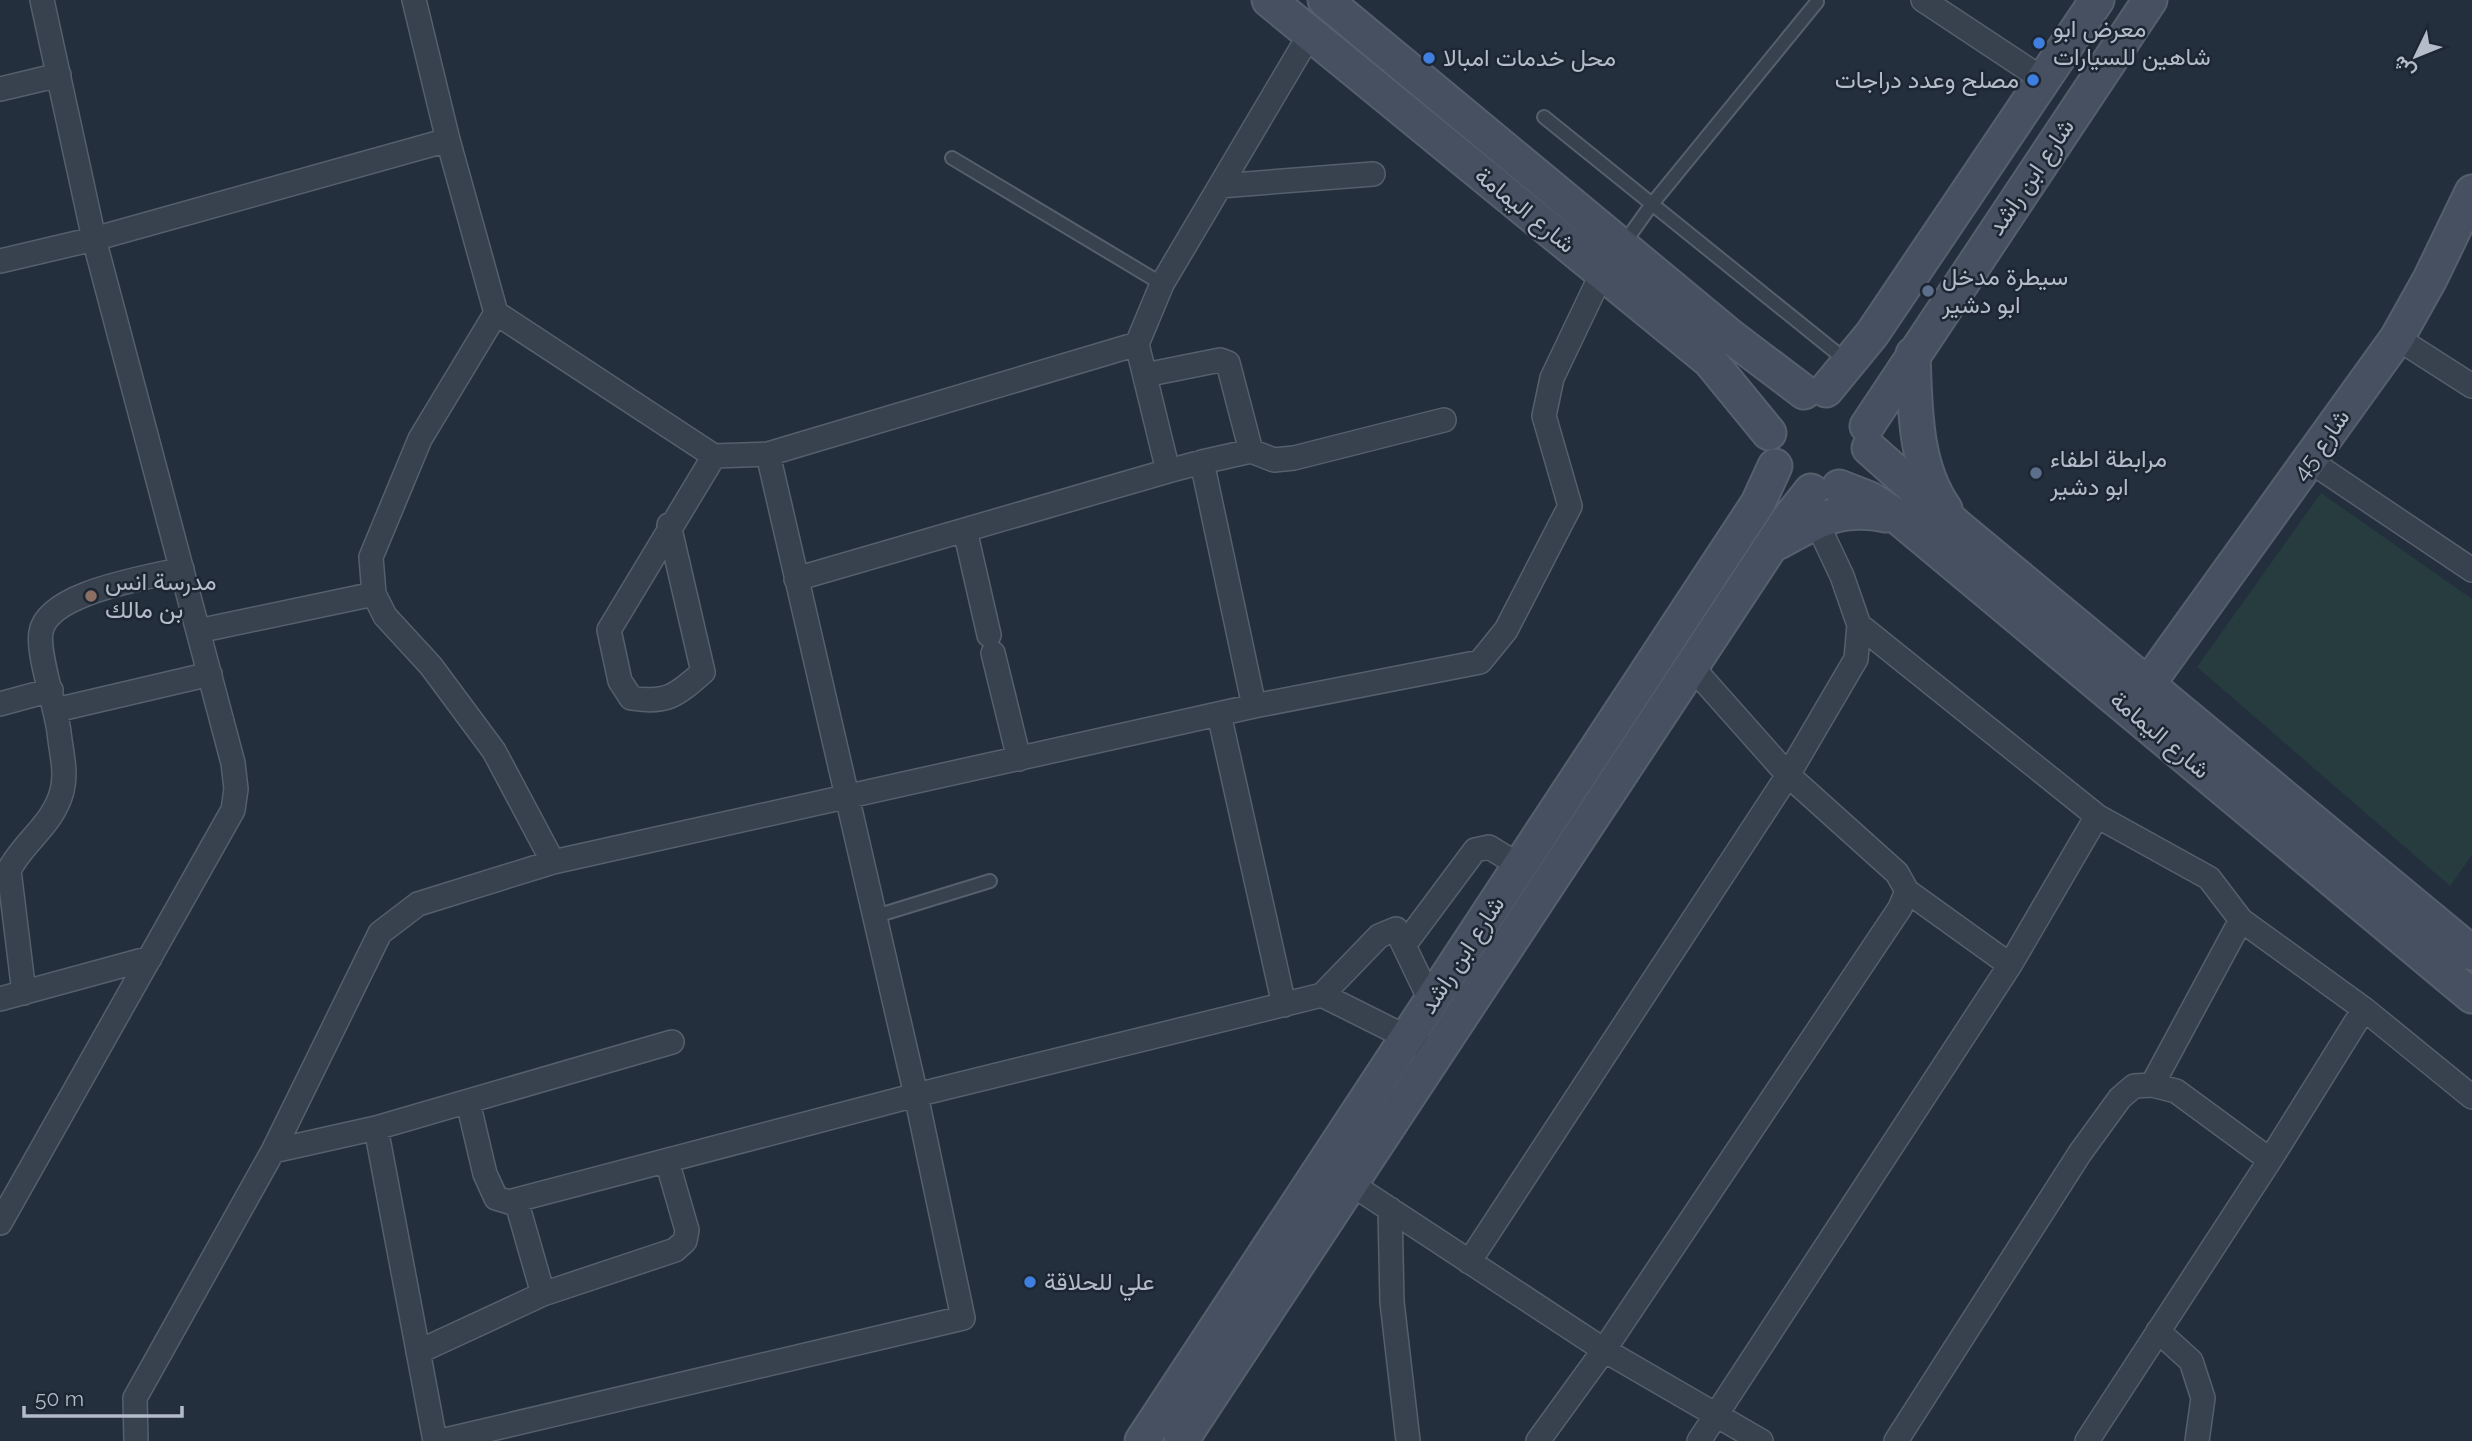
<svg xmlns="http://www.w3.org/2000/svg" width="2472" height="1441" viewBox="0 0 2472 1441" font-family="Raleway,Vazirmatn,sans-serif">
<rect width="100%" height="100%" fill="#242f3e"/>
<path fill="#263c3f" d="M2321,493l151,106v256l-22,31 -253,-219z"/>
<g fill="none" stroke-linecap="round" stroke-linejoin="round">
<g stroke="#565f6c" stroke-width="16">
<path id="lane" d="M1544,117l304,245
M952,158l210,126
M1622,246l30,-42 165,-202
M873,917l117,-36"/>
</g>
<g stroke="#565f6c" stroke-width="26">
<path id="street" d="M414,0l34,140 48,173 218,143 54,-2 369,-110
M1923,0l121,80
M0,89l59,-14
M1220,186l153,-12
M0,261l94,-22 354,-99
M496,313l-76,126 -49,118 3,37 11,22 46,50 63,85 59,111
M2397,338l75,48
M1145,375l75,-15 8,3 23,88
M2310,461l162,109
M1202,462l49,-11 23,9 20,-2 150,-38
M669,525l34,147c-26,23 -36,32 -72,26l-11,-17 -11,-51 105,-174
M965,530l24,105
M796,579l372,-108
M1859,625l238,191 112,62 32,42 123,89 108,88
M198,631l176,-37
M993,653l26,106
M0,704l51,-14
M1254,706l-52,-244 -34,9 -31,-127 25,-60 148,-250
M56,710l154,-36
M1219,714l65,291
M1907,891l103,74
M1405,944l70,-94 14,-3 31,19
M24,993l-15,-123c15,-29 44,-45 53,-79 5,-20 -1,-39 -3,-59 -3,-25 -22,-78 -18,-100 7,-40 106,-54 141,-63
M1322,995l57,-59 17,-7 35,73
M0,999l150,-41
M2152,1085l89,-165
M468,1102l17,72 11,24 13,4 407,-107 406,-100 98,49
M376,1128l59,313
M273,1151l103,-23 296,-86
M1353,1185l251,165 157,91
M516,1200l27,94
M1390,1209l2,93 16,139
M0,1223l233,-413 3,-21 -3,-26 -139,-524 -52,-239
M1469,1262l319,-487 68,-116 3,-34 -17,-49 -26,-55
M2158,1331l33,30 12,37 -6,43
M418,1352l125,-58 132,-44 10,-9 2,-11 -20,-69
M136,1441l-1,-43 138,-247 107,-218 38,-29 135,-42 701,-156 226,-44 26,-32 64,-124 -26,-90 8,-38 50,-105
M441,1441l522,-123 -47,-223 -148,-641
M1538,1441l66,-91 296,-442 7,-17 -10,-18 -109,-98 -96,-108
M1699,1441l311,-476 87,-149
M1896,1441l184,-288 40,-55 14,-12 18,-1 24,6 94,69
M2087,1441l183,-281 94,-151"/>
</g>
<g stroke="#565f6c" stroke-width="37">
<path id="secondary" d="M1269,0l441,361 59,72
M1325,0l405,336 74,56
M1913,354c2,51 1,112 32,155
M1826,390l46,-56 225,-334
M1867,426l283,-426
M1869,448l90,80 513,425
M1839,487l31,12 28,18 574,479
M1779,542c39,-22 61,-36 107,-27
M2148,684l249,-346 33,-59 42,-87
M1142,1441l616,-938 17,-37
M1181,1441l607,-921 23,-29"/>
</g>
<use href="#lane" stroke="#38414e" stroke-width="12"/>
<use href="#street" stroke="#38414e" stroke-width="23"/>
<use href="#secondary" stroke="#465061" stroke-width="33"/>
</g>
<g fill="#3f7fe0" stroke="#1d2633" stroke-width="2.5">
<circle cx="2039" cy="43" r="7"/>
<circle cx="1429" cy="58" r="7"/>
<circle cx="2033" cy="80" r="7"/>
<circle cx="1030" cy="1282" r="7"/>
</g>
<g fill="#5c6f8a" stroke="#1d2633" stroke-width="2.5">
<circle cx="1928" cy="291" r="7"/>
<circle cx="2036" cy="473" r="7"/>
</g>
<circle fill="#8d6e63" stroke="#1d2633" stroke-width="2.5" cx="91" cy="596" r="7"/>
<g text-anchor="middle" stroke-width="5" stroke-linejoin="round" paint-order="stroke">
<g font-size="24" fill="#b4bcc9" stroke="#1d2633" text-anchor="start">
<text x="2053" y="37">معرض ابو<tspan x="2053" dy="28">شاهين للسيارات</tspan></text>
<text x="1443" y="66">محل خدمات امبالا</text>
<text x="2019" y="88" text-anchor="end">مصلح وعدد دراجات</text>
<text x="1942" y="285">سيطرة مدخل<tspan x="1942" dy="28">ابو دشير</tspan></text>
<text x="2050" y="467">مرابطة اطفاء<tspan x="2050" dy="28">ابو دشير</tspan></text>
<text x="105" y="590">مدرسة انس<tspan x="105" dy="28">بن مالك</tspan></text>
<text x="1044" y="1290">علي للحلاقة</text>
</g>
<g font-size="24" fill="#b4bcc9" stroke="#1d2633">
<text transform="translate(2031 177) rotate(-56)" y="8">شارع ابن راشد</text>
<text transform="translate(1525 210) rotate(39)" y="8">شارع اليمامة</text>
<text transform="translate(2321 445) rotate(-55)" y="8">شارع 45</text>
<text transform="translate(2160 735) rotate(40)" y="8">شارع اليمامة</text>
<text transform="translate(1462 955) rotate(-57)" y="8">شارع ابن راشد</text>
</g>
</g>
<g transform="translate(2416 56) rotate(227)" stroke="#1d2633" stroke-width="5" paint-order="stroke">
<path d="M0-5L12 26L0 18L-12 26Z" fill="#b4bcc9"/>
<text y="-10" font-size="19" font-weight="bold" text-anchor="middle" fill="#b4bcc9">ش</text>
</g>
<path d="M24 1406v10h158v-10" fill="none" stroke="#b4bcc9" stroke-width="3.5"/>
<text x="35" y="1406" font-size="21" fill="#b4bcc9" stroke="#1d2633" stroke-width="5" paint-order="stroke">50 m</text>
</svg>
